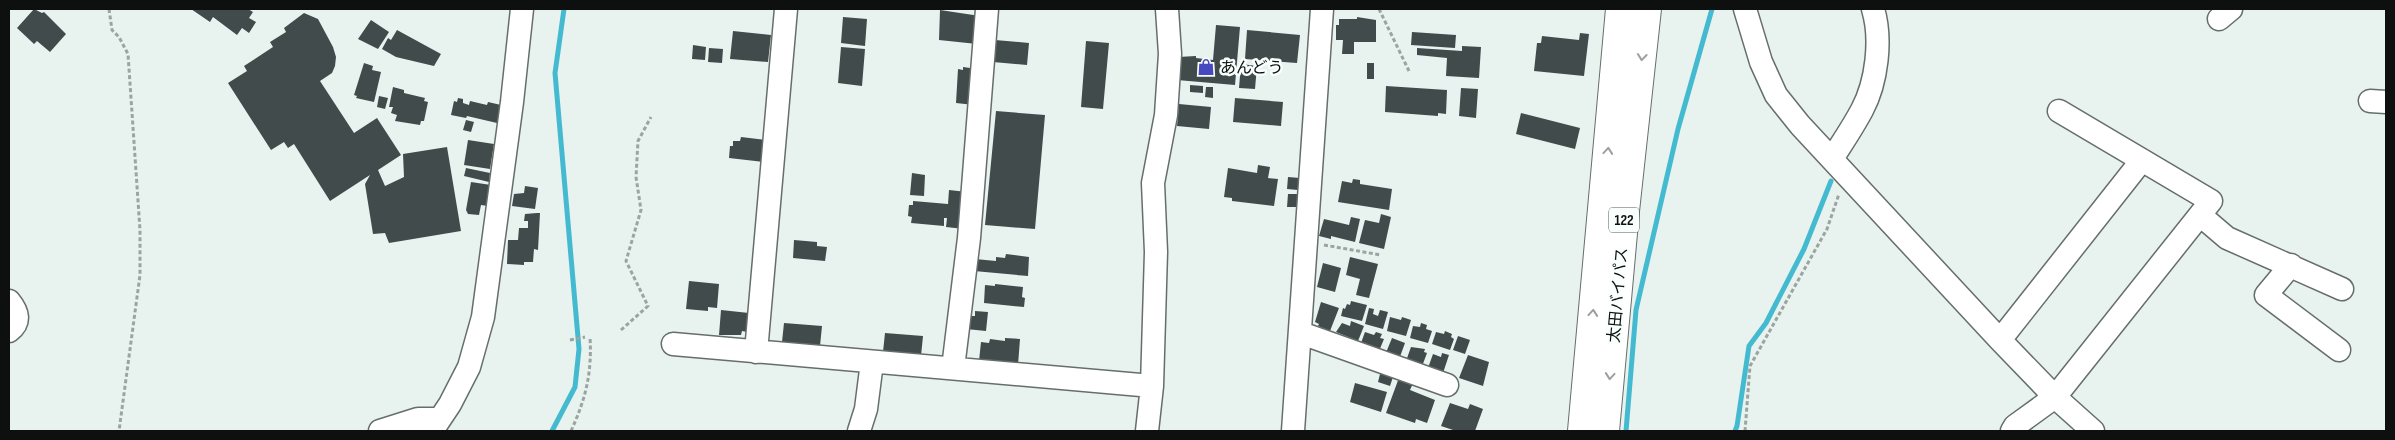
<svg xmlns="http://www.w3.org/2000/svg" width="2395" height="440" viewBox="0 0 2395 440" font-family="'Sofia Sans Condensed','Noto Sans JP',sans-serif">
<rect width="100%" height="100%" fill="#e8f2ee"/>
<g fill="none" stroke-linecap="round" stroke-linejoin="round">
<path stroke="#44bad0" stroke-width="5" d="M552,431l23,-44 4,-38 -24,-276 9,-64
M1626,431l10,-121 42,-181 34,-120
M1735,431l2,-5 12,-80 17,-23 38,-74 27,-68"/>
</g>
<path fill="#424b4b" d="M34,9l8,4 2,-1 22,22 -16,18 -13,-11 -3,3 -17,-16z
M191,9h57l5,3 -4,6 7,4 -7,11 -7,-5 -5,7 -24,-18 -3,5z
M940,10l40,6 -3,28 -38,-4z
M304,13l14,6 15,28 3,10 -1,9 -3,7 -12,8 34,52 23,-15 24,37 -23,15 7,16 19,-9 -1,-23 44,-7 14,84 -72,12 -4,-10 -12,1 -8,-50 5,-9 -40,26 -36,-57 -6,4 -4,-6 -13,8 -43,-67 19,-12 -3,-5 29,-19 -3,-5 16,-10 -2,-4z
M843,17l24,2 -2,27 -24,-3z
M1357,17l19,3v22h-22v12h-12l1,-14h-7v-15h3v-6h18z
M371,20l18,12 -11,17 -20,-10z
M1216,25l24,2 -5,58 -58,-5 1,-23 18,-1v2l17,2z
M397,30l44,24 -7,12 -38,-9 -14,-8 6,-11 3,2z
M1247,30l53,5 -3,28 -52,-4z
M733,31l38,4 -3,27 -38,-3z
M1412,32l44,3 -1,13 -44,-3z
M1580,33l9,1 -5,42 -50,-5 3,-28h4l1,-7 37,4z
M995,40l34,3 -2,22 -34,-3z
M1086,41l23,2 -6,66 -22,-2z
M693,45l13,2 -1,13 -13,-1z
M1462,46l19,1 -2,31 -33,-2 1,-18 -30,-3v-7l45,3z
M841,47l24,2 -3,37 -24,-3z
M709,48l14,1 -1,14 -14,-1z
M364,63l9,3 -1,4 9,2 -7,30 -18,-4 1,-2 -3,-1z
M1367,63h7v16h-7z
M1241,64l16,2 -2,23 -16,-1z
M963,67l7,1v4l6,1 -2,32 -18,-2 2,-34 5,1z
M1190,85l13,1v7l-13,-1z
M1386,86l61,4 -1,24 -8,-1v3l-53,-4z
M393,87l11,3v3l21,5 -1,3 4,1 -4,19h-3l-1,4 -25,-4 2,-6 -6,-2 2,-6h-4z
M1206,87h7v11l-8,-1z
M1461,88l17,1 -2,29 -17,-2z
M379,96l9,2 -3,11 -8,-2z
M458,98l5,1v4l6,2 1,-4 17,4 1,-3 13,3 -4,18 -30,-7 -1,2 -15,-3 3,-14 3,1z
M1235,98l48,4 -2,24 -48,-4z
M1179,104l32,3 -2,22 -32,-3z
M996,111l49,4 -10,114 -50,-4z
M1521,113l59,15 -5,21 -59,-15z
M466,120l8,2 -3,10 -8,-2z
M741,137l25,3 -2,22 -35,-4 1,-12h3v-5h7z
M468,140l26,4 -4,25 -26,-4z
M1258,165l12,2 -2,11 10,1 -4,27 -42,-5v-3l-8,-1 4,-29 29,5z
M466,168l24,5 -1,9 -25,-6z
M912,173l13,2 -1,21 -14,-1z
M1288,177l12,1 -2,12 -11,-1z
M1353,179l7,1v4l32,5 -3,21 -51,-8 4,-21 10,2z
M471,182l20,3 -3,21 -7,-1 -2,10 -11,-1 -2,-4z
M525,186l13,2 -3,21 -23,-3 2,-12 10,-1z
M949,190l18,2 -3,37 -18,-2 1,-9h-3v8l-33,-3 1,-6 -4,-1 1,-11h4v-4l35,3z
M1288,194h9v13h-10z
M537,213h3l-2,37 -4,-1 -1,13h-9v3l-17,-1 1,-24h10l1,-12h9v-7h-4l1,-7z
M1381,214l10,3 -7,32 -25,-6 6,-23 14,3z
M1351,217l9,2 -5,23 -24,-6v3l-12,-3 5,-17 25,6z
M794,240l23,2v4l10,1 -2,14 -32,-3z
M1006,254l23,3 -1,19 -54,-5 1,-12 21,2v-4l9,1z
M1350,257l28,7 -9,34 -13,-3 4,-16 -14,-4z
M1323,263l18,5 -6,24 -18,-5z
M689,281l30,3 -2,24 -9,-1v4l-22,-2z
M995,284l28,3 -1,10 3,1 -1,9 -40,-4 1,-18 10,1z
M1351,301l16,4 -5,16 -21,-5 2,-8 2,1 2,-5 3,1z
M1321,302l18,6 -9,23 -12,-5 1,-2 -4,-2z
M1369,308l5,1 -1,5 5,2 2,-6 8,2 -5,17 -18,-5z
M721,310l28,3 -2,19 -5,-1 -1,4h-22z
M975,311l13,1 -2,19 -20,-2 1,-13h8z
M1390,317l11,3 1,-3 9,3 -5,16 -19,-5z
M1351,321l13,5 -6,15 -22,-9 6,-9 8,3z
M784,323l38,3 -2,20 -38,-4z
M1421,323l6,2 -1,4 6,2 -4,12 -18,-5 3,-12 7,1z
M1445,331l7,3 -1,3 3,2 -4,11 -18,-6 4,-12 8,2z
M1365,332l9,3 2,-3 6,2 -2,4 4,1 -5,12 -18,-8z
M885,333l38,3 -2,20 -38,-4z
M1458,336l12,4 -5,14 -12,-4z
M1005,338l15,1 -2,26 -39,-4 2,-19 8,1 1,-4 15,2z
M1392,338l13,5 -7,19 -13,-7z
M1411,347l14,2 -1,3 3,1 -6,16 -15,-8z
M1442,353l7,2 -7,21 -14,-8 5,-14 8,3z
M1468,355l21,7 -6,24 -24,-8z
M1381,370l13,4 -4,12 -12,-4z
M1400,375l14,6 -4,9 25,10 -8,23 -11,-4 -1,4 -29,-10z
M1355,383l32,9 -6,20 -31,-10z
M1450,403l18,6 2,-5 13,5 -8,22h-19l-15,-5z"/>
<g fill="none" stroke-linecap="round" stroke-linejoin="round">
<g stroke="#656e6a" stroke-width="25">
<path id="minor" d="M1745,9l16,53 15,33 24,30 200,215 55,57 38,34
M2219,19l12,-10
M2370,101l16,1
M1832,159c10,-16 21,-32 30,-49 15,-28 20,-71 11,-101
M2200,215l27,23 115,51
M2291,265l-25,30 73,55
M9,301c9,11 12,21 0,30
M1301,333l146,52
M2000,340l142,-180
M673,344l479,42
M756,352l30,-343
M953,368l16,-130 18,-229
M380,431l38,-12h22
M432,431l18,-27 19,-37 14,-50 29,-215 10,-93
M859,431l7,-22 6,-47
M1147,431l5,-45 4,-134 -3,-69 13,-68 4,-61 -3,-45
M1293,431l29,-422
M2012,431l3,-5 40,-29 156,-196 -152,-90"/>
</g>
<g stroke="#656e6a" stroke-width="30">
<path id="highway" d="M1582,431l38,-422
M1605,431l20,-220 22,-202"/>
</g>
<path stroke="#9ca4a1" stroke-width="3" stroke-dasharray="4 2.5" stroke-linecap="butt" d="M109,9l3,21 7,7 9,17 12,176v45l-21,156
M1379,9l30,62
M1324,245l57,10
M621,330l27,-24 -22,-45 15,-51 -5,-33 2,-36 13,-24
M570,340l15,-3
M571,431c15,-33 21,-58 19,-94
M1745,431l5,-65 77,-137 12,-35"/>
<use href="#minor" stroke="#fff" stroke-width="22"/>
<use href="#highway" stroke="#fff" stroke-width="28"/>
</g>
<defs><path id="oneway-chevron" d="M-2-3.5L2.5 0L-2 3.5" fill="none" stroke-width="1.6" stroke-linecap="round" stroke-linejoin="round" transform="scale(1.25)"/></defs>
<g stroke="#9e9f9f">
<use href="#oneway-chevron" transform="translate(1642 57) rotate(96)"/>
<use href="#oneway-chevron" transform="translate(1608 151) rotate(-85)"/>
<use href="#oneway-chevron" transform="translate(1593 313) rotate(-85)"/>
<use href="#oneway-chevron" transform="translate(1610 376) rotate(95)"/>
</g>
<defs>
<g id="shop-bare" transform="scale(1.35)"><path d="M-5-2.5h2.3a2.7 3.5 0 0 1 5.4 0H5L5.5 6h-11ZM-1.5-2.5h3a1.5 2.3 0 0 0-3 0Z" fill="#4749be" stroke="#f8fffc" stroke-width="2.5" paint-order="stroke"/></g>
</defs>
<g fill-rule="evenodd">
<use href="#shop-bare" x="1206" y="67"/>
</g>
<g text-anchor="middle" stroke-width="5" stroke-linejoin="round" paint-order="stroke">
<rect fill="#f8fffc" stroke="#545856" stroke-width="1" x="1609" y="207.5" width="30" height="25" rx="4"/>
<g font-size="15" font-weight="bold" fill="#0d100f">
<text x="1624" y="225">122</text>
</g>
<g font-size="16" fill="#0d100f" stroke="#f8fffc" text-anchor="start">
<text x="1220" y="73">あんどう</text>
</g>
<g font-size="16" fill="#0d100f" stroke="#f8fffc">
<text transform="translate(1617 295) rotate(-85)" y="6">太田バイパス</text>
</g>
</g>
<rect width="2395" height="440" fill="none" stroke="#0d100f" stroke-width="20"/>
</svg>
